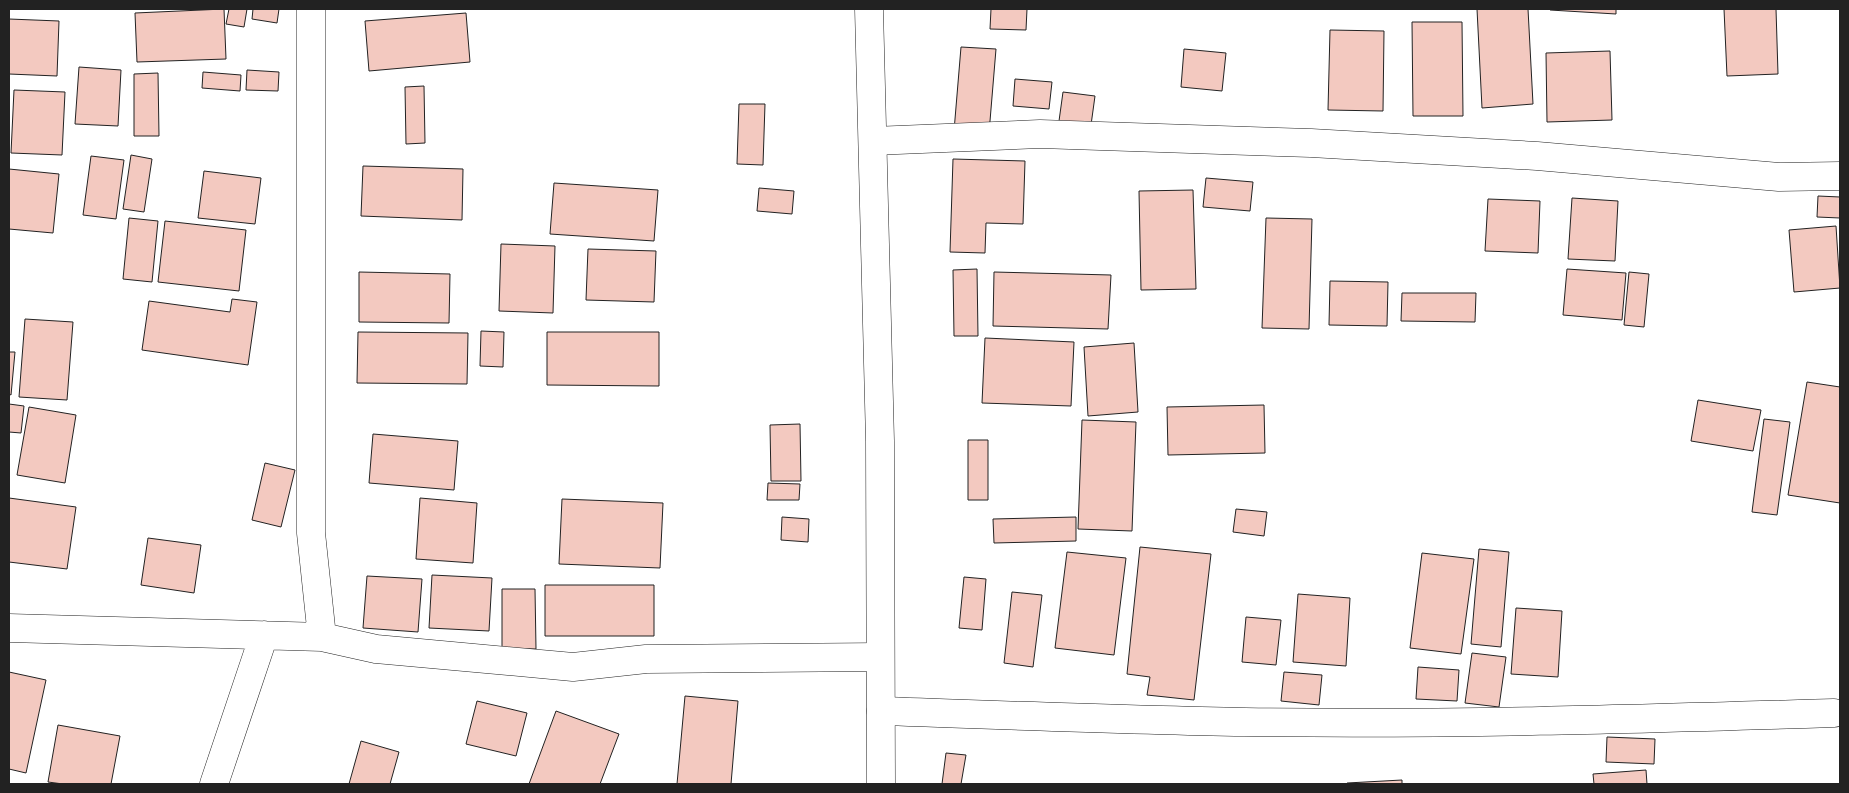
<svg xmlns="http://www.w3.org/2000/svg" width="1849" height="793" viewBox="0 0 1849 793" font-family="'Source Sans 3',sans-serif">
<rect width="100%" height="100%" fill="#fff"/>
<path fill="#f3c9c0" stroke="#222" d="M224,9l2,50 -89,3 -2,-49z
M229,9h18l-3,18 -18,-3z
M253,9h26l-2,14 -25,-4z
M991,9h36l-1,21 -36,-1z
M1477,9h51l5,95 -51,4z
M1550,9h66v5l-66,-4z
M1724,9h52l2,65 -51,2z
M466,13l4,49 -101,9 -4,-50z
M9,19l50,2 -2,55 -48,-2z
M1412,22h50l1,94h-50z
M1330,30l54,1 -1,80 -55,-1z
M961,47l35,2 -7,84 -35,-2z
M1184,49l42,4 -4,38 -41,-4z
M1610,51l2,69 -65,2 -1,-69z
M79,67l42,3 -3,56 -43,-2z
M247,70l32,2 -1,19 -32,-1z
M203,72l38,3 -1,16 -38,-3z
M158,73l1,63h-25v-62z
M1015,79l37,3 -3,27 -36,-3z
M424,86l1,57 -19,1 -1,-57z
M14,90l51,2 -3,63 -51,-2z
M1063,92l32,4 -4,29 -32,-4z
M739,104h26l-2,61 -26,-1z
M131,155l21,4 -8,53 -21,-3z
M91,156l33,4 -8,59 -33,-4z
M953,159l72,2 -2,63 -37,-1 -1,30 -35,-1z
M363,166l100,3 -1,51 -101,-4z
M9,169l50,5 -6,59 -44,-4z
M204,171l57,7 -6,46 -57,-6z
M1206,178l47,4 -3,29 -47,-4z
M554,183l104,7 -4,51 -104,-7z
M759,188l35,3 -2,23 -35,-3z
M1193,190l3,99 -55,1 -2,-99z
M1818,196l22,1v21l-23,-1z
M1572,198l46,3 -3,60 -47,-2z
M1488,199l52,2 -2,52 -53,-2z
M129,218l29,3 -6,61 -29,-3z
M1266,218l46,1 -3,110 -47,-1z
M165,221l81,9 -7,61 -81,-9z
M1836,226l4,62 -46,4 -5,-62z
M501,244l54,2 -2,67 -54,-2z
M588,249l68,2 -2,51 -68,-2z
M977,269l1,67h-24l-1,-66z
M1567,269l59,4 -4,47 -59,-5z
M359,272l91,2 -1,49 -90,-1z
M994,272l117,3 -3,54 -115,-3z
M1629,272l20,2 -5,53 -20,-2z
M1330,281l58,1 -1,44 -58,-1z
M1402,293h74l-1,29 -74,-1z
M232,299l25,3 -9,63 -106,-15 7,-49 81,11z
M25,319l48,3 -6,78 -48,-3z
M481,331l23,1 -1,35 -23,-1z
M358,332l110,1 -1,51 -110,-1z
M547,332h112v54l-112,-1z
M985,338l89,4 -3,64 -89,-3z
M1134,343l4,69 -50,4 -4,-69z
M9,352h6l-4,43 -2,-1z
M1807,382l33,5v116l-52,-8z
M1698,400l63,10 -8,41 -62,-10z
M9,404l15,2 -3,27 -12,-1z
M1264,405l1,48 -97,2 -1,-48z
M29,407l47,8 -11,68 -48,-8z
M1764,419l26,3 -13,93 -25,-3z
M1082,420l54,2 -4,109 -54,-2z
M800,424l1,57h-30l-1,-56z
M373,434l85,7 -4,49 -85,-7z
M968,440h20v60h-20z
M265,463l30,7 -14,57 -29,-7z
M768,483l32,1 -1,16h-32z
M9,498l67,9 -9,62 -58,-7z
M420,498l57,5 -4,60 -57,-4z
M562,499l101,4 -3,65 -101,-4z
M1236,509l31,3 -3,24 -31,-4z
M782,517l27,2 -1,23 -27,-2z
M1076,517v24l-82,2 -1,-24z
M148,538l53,7 -7,48 -53,-8z
M1140,547l71,7 -17,146 -47,-5 3,-18 -23,-3z
M1479,549l30,3 -8,95 -30,-3z
M1067,552l59,6 -12,97 -59,-7z
M1422,553l52,6 -13,95 -51,-6z
M432,575l60,3 -3,53 -60,-3z
M367,576l55,3 -4,53 -55,-4z
M964,577l22,2 -4,51 -23,-2z
M545,585h109v51h-109z
M502,589h33l1,60h-34z
M1012,592l30,3 -9,72 -29,-4z
M1298,594l52,4 -4,68 -53,-4z
M1516,608l46,3 -4,66 -47,-3z
M1246,617l35,3 -5,45 -34,-3z
M1472,653l34,4 -7,50 -34,-4z
M1418,667l41,3 -2,31 -41,-2z
M9,672l37,8 -20,93 -17,-4z
M1284,672l38,3 -3,30 -38,-4z
M685,696l53,5 -7,83h-54z
M477,701l50,12 -11,43 -50,-12z
M556,711l63,23 -19,50h-71z
M58,725l62,11 -9,48h-48l-15,-2z
M1607,737l48,2 -1,25 -48,-2z
M361,741l38,11 -9,32h-41z
M946,753l20,2 -5,29h-19z
M1646,770l1,14h-53l-1,-10z
M1402,780v4h-55v-1z"/>
<g fill="none" stroke-linecap="round" stroke-linejoin="round">
<g stroke="#222" stroke-width="29">
<path id="minor" d="M311,9v524l11,104
M873,141l167,-7 271,9 226,13 242,21 61,-1
M9,628l313,9 54,12 197,18 73,-8 234,-2
M881,711c122,4 243,9 364,11 197,3 393,-3 589,-9
M214,784l50,-149"/>
</g>
<g stroke="#222" stroke-width="29">
<path id="major" d="M869,9l11,432 1,343"/>
</g>
<use href="#minor" stroke="#fff" stroke-width="28"/>
<use href="#major" stroke="#fff" stroke-width="28"/>
</g>
<rect width="1849" height="793" fill="none" stroke="#222222" stroke-width="20"/>
</svg>
